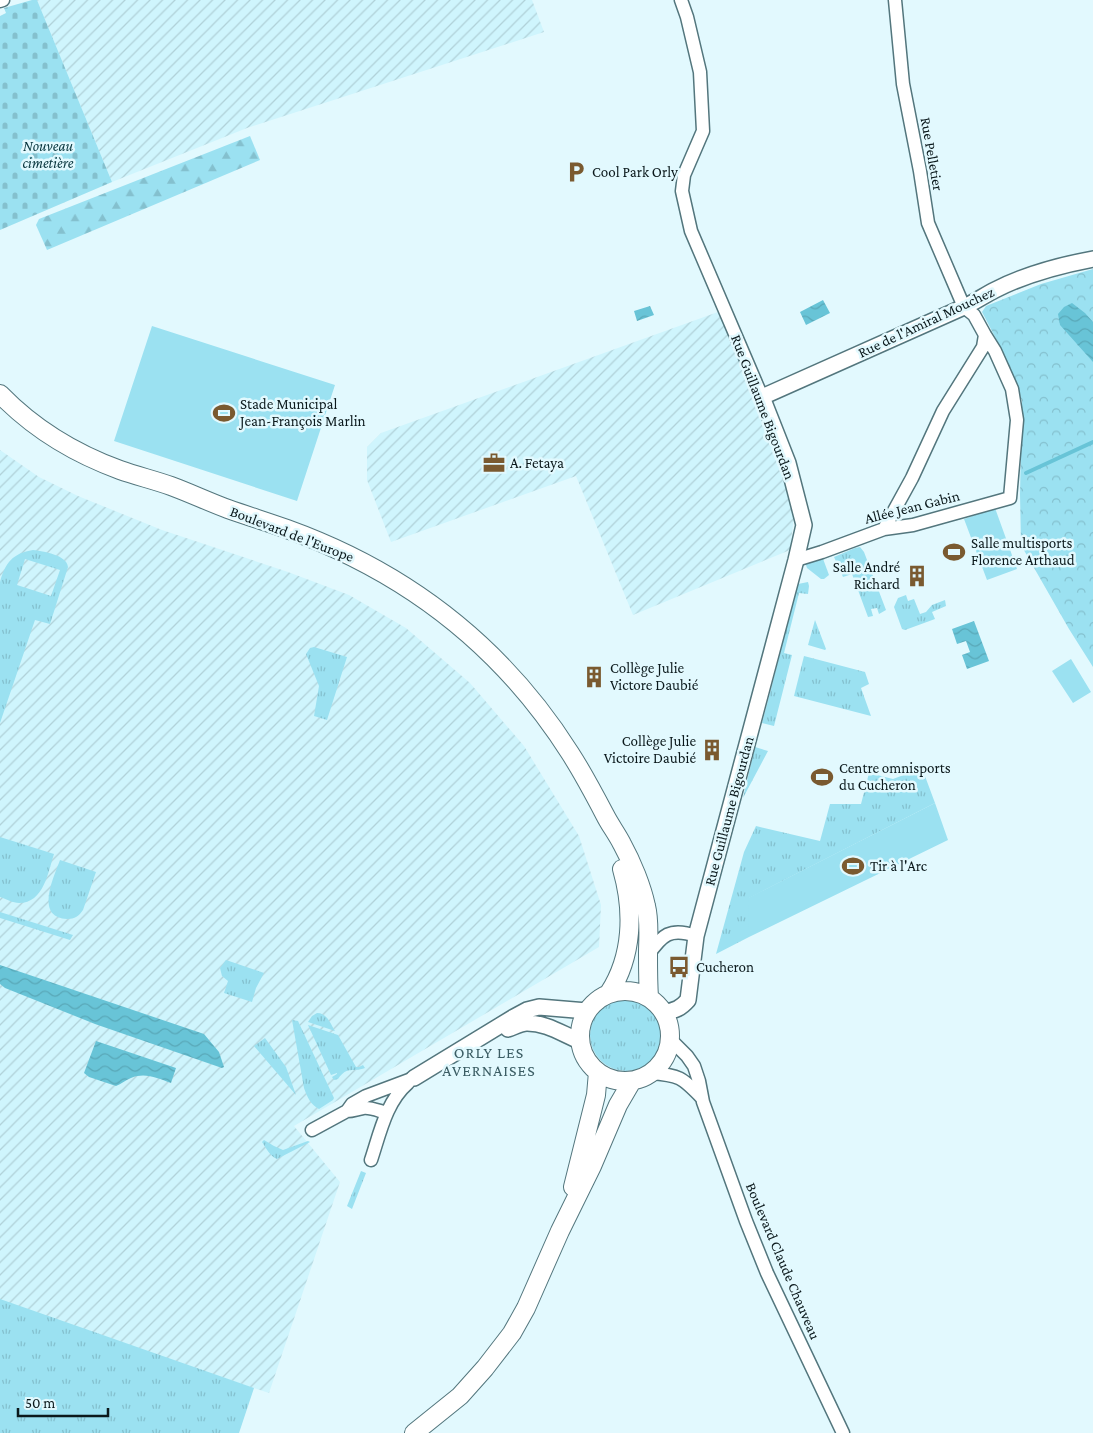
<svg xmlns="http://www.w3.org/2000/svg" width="1093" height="1433" viewBox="0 0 1093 1433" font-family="'Crimson Pro',serif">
<defs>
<pattern id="industrial-furrows" width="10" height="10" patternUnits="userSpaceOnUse" patternTransform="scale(1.25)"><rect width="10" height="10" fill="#cff5fd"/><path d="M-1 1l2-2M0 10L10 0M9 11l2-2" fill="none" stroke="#b0d1d8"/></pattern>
<pattern id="grass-tufts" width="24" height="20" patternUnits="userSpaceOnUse" patternTransform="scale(1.25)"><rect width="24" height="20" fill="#9be1f1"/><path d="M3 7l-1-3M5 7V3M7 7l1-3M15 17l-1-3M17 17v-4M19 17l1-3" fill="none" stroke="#84c0ce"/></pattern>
<pattern id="forest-firs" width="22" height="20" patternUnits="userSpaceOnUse" patternTransform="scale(1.25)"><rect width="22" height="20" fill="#9be1f1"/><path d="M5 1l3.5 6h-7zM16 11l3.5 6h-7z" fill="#84c0ce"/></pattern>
<pattern id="cemetery-stones" width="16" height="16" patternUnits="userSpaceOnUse" patternTransform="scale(1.25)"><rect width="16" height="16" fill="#9be1f1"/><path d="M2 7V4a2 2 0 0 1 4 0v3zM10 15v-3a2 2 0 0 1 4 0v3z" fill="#84c0ce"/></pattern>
<pattern id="park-crowns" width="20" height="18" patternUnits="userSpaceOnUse" patternTransform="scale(1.25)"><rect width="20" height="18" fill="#9be1f1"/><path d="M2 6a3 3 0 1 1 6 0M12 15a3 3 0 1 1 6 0" fill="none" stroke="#84c0ce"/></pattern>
<pattern id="water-waves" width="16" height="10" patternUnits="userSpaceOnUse" patternTransform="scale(1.25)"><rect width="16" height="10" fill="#68c4d7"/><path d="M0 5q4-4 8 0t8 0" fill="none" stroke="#59a8b8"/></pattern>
</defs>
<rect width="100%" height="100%" fill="#e2f9fe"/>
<path fill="url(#industrial-furrows)" d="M37,0h495l12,32 -297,96 -135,54z
M718,312l63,149 13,55 -4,34 -157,65 -57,-139 -185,66 -24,-62v-33l14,-14z
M0,450l39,27 39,19 84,34 126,42 61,23 57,33 64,55 54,63 55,90 22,69 -2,42 -305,179 46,56 -71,211 -269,-90z"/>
<path fill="url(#grass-tufts)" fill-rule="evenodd" d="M860,547l4,5 22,58 -7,4 -2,-6 -6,1 2,7 -5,1 -16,-43 -9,3 -9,-20 21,-9z
M33,550c10,1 34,5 35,17l-18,57 -15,-4 -35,103v-141c5,-19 13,-29 33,-32zM25,559l35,11 -9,26 -34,-11z
M822,556l7,19 -5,4h-3l-14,-11 -1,-3v-2z
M808,582l1,4 -1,8 -9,-1 -15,60 8,2 -18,71 -12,-3c13,-47 23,-93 36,-139z
M906,595l2,6 6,-2 6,15 6,-2 6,-7 13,-5 1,6 -14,6 3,7 -30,11 -3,-1 -8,-22 4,-9z
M815,620l11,29 -1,1 -17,-5z
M314,647l33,10 -20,63 -13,-4 5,-30 -13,-32 4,-6z
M804,656l61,16 4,12 -8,4 10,28 -77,-20z
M755,747l13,4 -25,47z
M922,768l13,35 -186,95v39l-33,17 28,-102 12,-26 64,15 10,-37h31l8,-31 24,6z
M0,837l54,17c-6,18 -10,49 -35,49 -6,0 -13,-4 -19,-6z
M60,860l36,12 -13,38c-4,6 -8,9 -16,9 -33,-2 -13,-42 -7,-59z
M0,912l73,23 -3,5 -70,-22z
M226,960l38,13 -8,15 -4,14 -28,-9 4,-12 -6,-5 -2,-8z
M590 1035a36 36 0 1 1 72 0a36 36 0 1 1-72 0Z
M317,1013c10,0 13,10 18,18l-27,-9 4,-6z
M292,1020l6,1 36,77 -1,2 -14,9c-8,-4 -12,-12 -15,-21z
M308,1025l30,10 18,32h3l4,-2 2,3c-13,5 -17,-3 -27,11l-4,1 -2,-3 5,-3v-1l-6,2z
M265,1038l21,29 10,28 -42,-49z
M264,1140l10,6 9,4 25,-9 2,1 -33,17c-7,-3 -11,-11 -15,-17z
M361,1171l5,2 -14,36 -5,-3z
M0,1299l254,89 -15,45h-239z"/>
<path fill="url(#forest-firs)" d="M250,136l10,24 -213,90 -11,-25 3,-6z"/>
<path fill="url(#cemetery-stones)" d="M32,0h5l75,182 -112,48v-214l6,-3 -2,-5z"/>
<path fill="url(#park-crowns)" d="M1093,269v398l-24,-38 -48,-84 -1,-51 2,-93 -18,-47 -22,-42 4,-6 55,-22z"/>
<path fill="#9be1f1" d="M152,326l183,59 -38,116 -183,-60z
M995,508l22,61 -30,11 -23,-61z
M1071,659l20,33 -18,11 -21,-32z
M935,803l13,37 -199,97 -1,-39z"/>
<path fill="url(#water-waves)" d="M823,300l7,13 -24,12 -6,-13z
M1072,303l13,10 8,9v40l-33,-37 -2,-11 6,-7z
M650,306l4,9 -17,6 -3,-10z
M974,621l15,40 -22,8 -5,-14 8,-3 -4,-11 -9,3 -5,-15z
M0,965l204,69 15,18 5,15 -2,1 -127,-44 -90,-36 -5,-4z
M96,1041l80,27 -5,15c-14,-5 -26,-11 -40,-5 -5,2 -10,6 -15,8l-27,-9 -5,-4z"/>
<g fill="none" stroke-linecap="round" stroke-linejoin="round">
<path stroke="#68c4d7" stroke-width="4" d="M1026,473l67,-31"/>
<g stroke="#53767d" stroke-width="15">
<path id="minor" d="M681,0l6,17 13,55 3,59 -19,44 -2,16 9,40 71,166
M0,1l3,-1
M884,529l28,-51 31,-67 40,-64 2,-12
M796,560l26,-8 62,-23 29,-4 97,-27 7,-78 -5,-31 -17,-38 -10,-16 -11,-20 -10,-8 -36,-84 -8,-52 -17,-87 -8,-84
M648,955c14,-20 22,-28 48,-19
M670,1039l17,17 7,10 5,15 4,21 43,119 21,52 76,160
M650,1073c29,2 32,4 52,25
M347,1111c6,0 10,-2 16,-3 8,-1 16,3 24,5
M312,1130l35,-19 5,-7 14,-8 48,-18
M371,1160c9,-27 15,-58 37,-77"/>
</g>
<g stroke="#53767d" stroke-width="18">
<path id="tertiary" d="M664,1012c11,-1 17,-4 24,-12l8,-64 100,-376 8,-35 -16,-62 -26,-66 202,-90c11,-5 21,-12 31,-17 29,-15 66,-25 98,-31
M508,1029c6,-2 13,-6 19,-6 20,0 35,11 53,18
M414,1078l100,-61 13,-7 12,-3 48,4"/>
</g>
<g stroke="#53767d" stroke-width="20">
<path id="secondary" d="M0,394c33,34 76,60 120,76 17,6 34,10 51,16 19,7 38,16 57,23 20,7 39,13 59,20 119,43 215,117 283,224 13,20 24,41 35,62 5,10 12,19 17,29 10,18 20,43 24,62 4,16 2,32 2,48 0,14 0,29 1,43
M580 1036a45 45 0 1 1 90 0a45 45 0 1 1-90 0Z
M609,993c24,-37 25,-82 13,-124
M573,1187l23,-92 2,-23
M414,1433l46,-37 25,-28 27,-35 14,-25 34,-77 32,-65 26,-61 14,-24"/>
</g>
<use href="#minor" stroke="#fff" stroke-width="12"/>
<use href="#tertiary" stroke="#fff" stroke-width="15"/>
<use href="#secondary" stroke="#fff" stroke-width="18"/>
</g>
<defs>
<g id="parking-bare" transform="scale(1.725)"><path d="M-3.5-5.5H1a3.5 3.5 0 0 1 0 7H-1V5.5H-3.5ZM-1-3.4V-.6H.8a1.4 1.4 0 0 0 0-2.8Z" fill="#7a5a30" stroke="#e2f9fe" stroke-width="2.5" paint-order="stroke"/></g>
<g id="stadium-bare" transform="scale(1.725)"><path d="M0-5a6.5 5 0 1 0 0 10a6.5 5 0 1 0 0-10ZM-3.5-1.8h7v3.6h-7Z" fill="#7a5a30" stroke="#e2f9fe" stroke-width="2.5" paint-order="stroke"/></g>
<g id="office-bare" transform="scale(1.725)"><path d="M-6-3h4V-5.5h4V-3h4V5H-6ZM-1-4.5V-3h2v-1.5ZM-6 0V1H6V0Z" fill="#7a5a30" stroke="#e2f9fe" stroke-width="2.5" paint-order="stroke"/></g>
<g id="building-bare" transform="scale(1.725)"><path d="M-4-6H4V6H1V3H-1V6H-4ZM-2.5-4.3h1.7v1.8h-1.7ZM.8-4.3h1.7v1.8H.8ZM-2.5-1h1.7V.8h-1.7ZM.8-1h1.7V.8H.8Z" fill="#7a5a30" stroke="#e2f9fe" stroke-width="2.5" paint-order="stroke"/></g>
<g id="bus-bare" transform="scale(1.725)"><path d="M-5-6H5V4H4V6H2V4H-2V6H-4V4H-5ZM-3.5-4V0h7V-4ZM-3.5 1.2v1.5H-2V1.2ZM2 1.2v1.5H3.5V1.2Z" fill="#7a5a30" stroke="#e2f9fe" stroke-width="2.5" paint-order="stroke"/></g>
</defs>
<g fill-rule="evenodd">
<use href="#parking-bare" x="576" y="172"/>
<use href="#stadium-bare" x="224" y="413"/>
<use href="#office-bare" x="494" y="463"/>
<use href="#stadium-bare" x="954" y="552"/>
<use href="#building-bare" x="917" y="576"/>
<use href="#building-bare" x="594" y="677"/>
<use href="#building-bare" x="712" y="750"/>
<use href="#stadium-bare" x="822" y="777"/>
<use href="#stadium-bare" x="853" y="866"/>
<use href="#bus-bare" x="679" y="967"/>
</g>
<g text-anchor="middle" stroke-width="5" stroke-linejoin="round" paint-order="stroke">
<g font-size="15" font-style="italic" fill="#07353d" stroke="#e2f9fe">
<text x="48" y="151">Nouveau<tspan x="48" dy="17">cimetière</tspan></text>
</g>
<g font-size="15" fill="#0b191c" stroke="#e2f9fe">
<text transform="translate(932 154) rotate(80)" y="5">Rue Pelletier</text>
<text transform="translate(926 322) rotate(-25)" y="5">Rue de l'Amiral Mouchez</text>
<text transform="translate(763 407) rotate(69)" y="5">Rue Guillaume Bigourdan</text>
<text transform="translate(912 507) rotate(-14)" y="5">Allée Jean Gabin</text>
<text transform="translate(292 534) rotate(21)" y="5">Boulevard de l'Europe</text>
<text transform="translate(729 811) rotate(-75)" y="5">Rue Guillaume Bigourdan</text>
<text transform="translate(783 1261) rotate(67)" y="5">Boulevard Claude Chauveau</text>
</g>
<g font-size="15" fill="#0b191c" stroke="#e2f9fe" text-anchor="start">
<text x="592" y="177">Cool Park Orly</text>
<text x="240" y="409">Stade Municipal<tspan x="240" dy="17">Jean-François Marlin</tspan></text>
<text x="510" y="468">A. Fetaya</text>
<text x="971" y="548">Salle multisports<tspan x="971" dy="17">Florence Arthaud</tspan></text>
<text x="900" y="572" text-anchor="end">Salle André<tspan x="900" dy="17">Richard</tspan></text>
<text x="610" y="673">Collège Julie<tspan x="610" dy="17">Victore Daubié</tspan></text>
<text x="696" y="746" text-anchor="end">Collège Julie<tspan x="696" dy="17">Victoire Daubié</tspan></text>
<text x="839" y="773">Centre omnisports<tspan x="839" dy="17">du Cucheron</tspan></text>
<text x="870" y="871">Tir à l'Arc</text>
<text x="696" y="972">Cucheron</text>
</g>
<g font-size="16" letter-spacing="1" fill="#3b5d64" stroke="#e2f9fe">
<text x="489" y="1058">ORLY LES<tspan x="489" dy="18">AVERNAISES</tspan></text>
</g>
</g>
<path d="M18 1408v8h90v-8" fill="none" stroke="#0b191c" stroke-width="2.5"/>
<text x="25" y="1408" font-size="15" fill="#0b191c" stroke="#e2f9fe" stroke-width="4" paint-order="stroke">50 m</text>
</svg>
